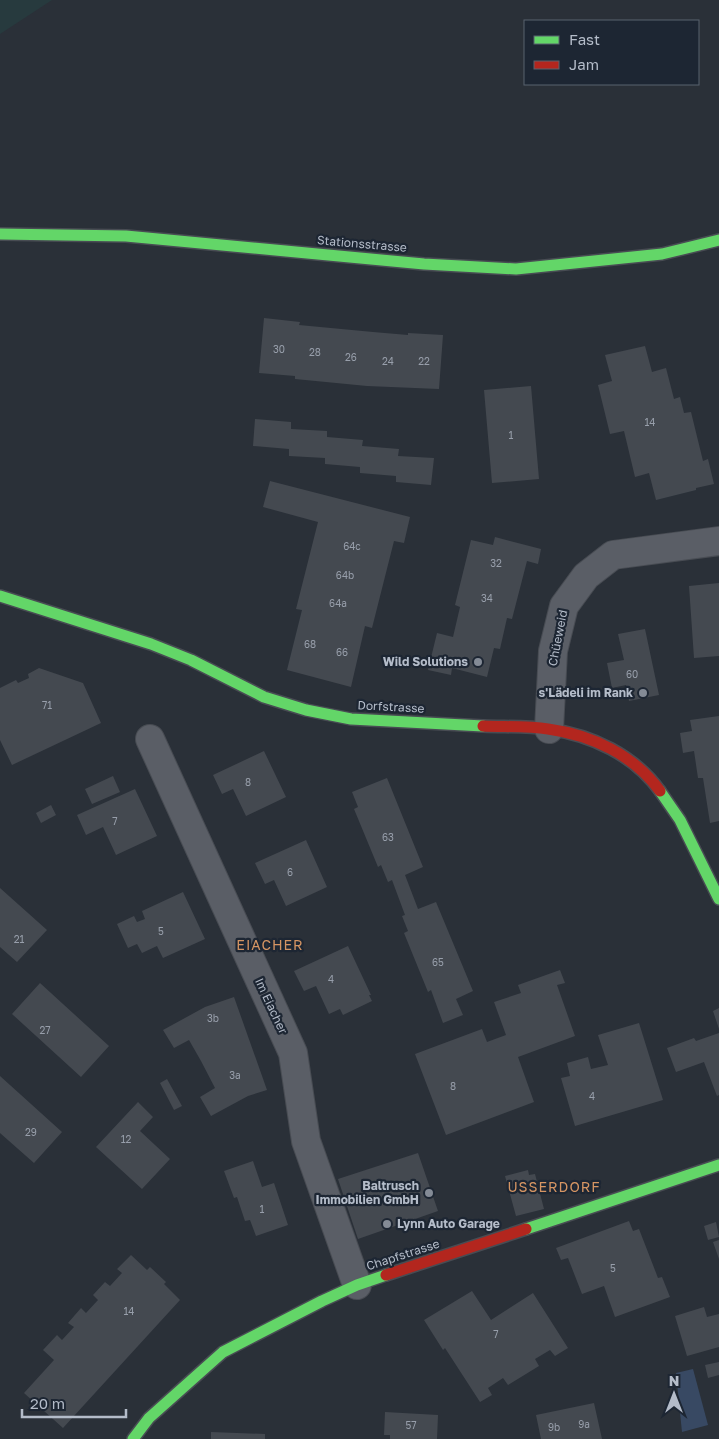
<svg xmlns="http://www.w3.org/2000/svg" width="719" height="1439" viewBox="0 0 719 1439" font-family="'Golos Text',sans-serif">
<rect width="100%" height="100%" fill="#2a3038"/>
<path fill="#273a3e" d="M0,0h52l-52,34z"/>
<path fill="#384963" d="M693,1369l15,56 -26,7 -6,-59z"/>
<path fill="#444950" d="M264,318l36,4 -1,3 74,7 35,3v-2l35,2 -4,54 -72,-3 -72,-7v-3l-36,-3z
M645,346l7,26 14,-4 8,31 6,-2 4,16 7,-1 12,49 5,-2 6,25 -18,4v2l-40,10 -7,-27 -14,4 -11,-46 -14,3 -12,-49 14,-4 -7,-26z
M531,386l8,93 -47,4 -8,-93z
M255,419l36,3v7l36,2v6l36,3 -1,6 37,3 -1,7 36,2 -3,27 -35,-3v-6l-36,-3v-6l-35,-3v-6l-36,-2v-7l-36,-3z
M270,481l140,36 -6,26 -10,-2 -22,87 -7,-2 -14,61 -64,-17 15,-60 -6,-1 22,-87 -55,-15z
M495,537l46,12 -3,15 -11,-3 -15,58 -5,-1 -7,31 -6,-1 -7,29 -35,-9 -1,7 -23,-5 9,-37 16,4 7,-30 -5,-2 16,-65 22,5z
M719,583v73l-25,2 -5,-72z
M645,629l14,66 -30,6 -3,-16 -14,3 -5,-25 17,-3 -6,-26z
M39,668l44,15 18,40 -89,42 -12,-25v-52l16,-8 2,3 11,-5 -1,-4z
M719,716v105l-9,2 -7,-45h-5l-4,-27 -11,2 -3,-20 12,-2 -2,-11z
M264,751l22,46 -40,19 -13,-27 -11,5 -9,-19z
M113,776l7,16 -28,12 -7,-15z
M387,778l36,89 -18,8 13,34 18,-7 37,89 -17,8 7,16 -20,8 -12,-33 -3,2 -24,-59 4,-2 -6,-15 3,-1 -13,-35 -4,2 -7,-17 -3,2 -24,-58 4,-2 -6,-15z
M135,789l22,47 -41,19 -13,-28 -17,8 -9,-20z
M51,805l5,10 -15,8 -5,-10z
M306,840l21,47 -41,19 -12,-26 -9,4 -10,-21z
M0,888l47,42 -30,32 -17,-15z
M183,892l22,47 -42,19 -6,-12 -15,7 -5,-9 -9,4 -11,-24 17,-8 3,6 8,-3 -3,-8z
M348,946l23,49h-2l3,6 -29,14 -3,-6 -11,5 -13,-28 -12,5 -10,-20z
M560,970l5,13 -8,2 18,51 -57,21 16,45 -88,33 -31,-81 67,-25 5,13 19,-7 -12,-33 27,-9 -3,-8z
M40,983l69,63 -28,31 -69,-63z
M234,997l33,93 -19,6 -37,20 -11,-19 15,-9 -14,-27 -12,-21 -15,8 -11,-18 42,-23z
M719,1008v21l-6,-18z
M639,1023l24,77 -88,26 -14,-48 9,-2 -3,-13 21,-6 3,12 17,-4 -10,-30z
M719,1033v62l-2,1 -13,-34 -28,10 -9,-24 27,-10 2,3z
M0,1076l62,56 -28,31 -34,-30z
M167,1079l15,27 -8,4 -14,-27z
M138,1102l15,15 -13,14 30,28 -28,30 -46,-42z
M418,1153l20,58 -80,28 -20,-60z
M253,1161l9,26 12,-4 14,42 -32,11 -6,-16 -5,1 -8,-24 -3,1 -10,-27z
M528,1170l1,5 6,-1 9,35 -28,7 -11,-40z
M629,1221l4,10 6,-2 19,49 4,-1 8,20 -55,20 -11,-31 -22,8 -14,-36 -7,2 -5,-12z
M716,1222l3,15 -11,3 -4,-14z
M719,1240v19l-6,-17z
M131,1255l16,15 3,-3 16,15 -2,2 16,16 -117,128 -39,-35 30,-33 -11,-10 14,-15 5,5 12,-13 -6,-4 13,-15 5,5 12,-13 -5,-5 12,-13 5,4 12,-13 -5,-4z
M472,1291l19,29 42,-27 35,55 -13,8 -5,-6 -15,9 4,7 -31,19 -5,-7 -15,10 4,7 -12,7 -35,-54 -2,2 -19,-30z
M704,1307l3,10 12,-3v33l-32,9 -12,-40z
M719,1362v13l-11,3 -3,-13z
M594,1403l8,36h-61l-5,-24z
M385,1412l53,3 -1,24h-47v-4h-6z
M211,1432l54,2v5h-54z"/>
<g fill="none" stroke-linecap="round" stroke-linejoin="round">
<g stroke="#484c53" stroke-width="30">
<path id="street" d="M549,729l4,-78 11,-45 22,-30 27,-21 106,-14
M150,739l143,314 13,88 51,144"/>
</g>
<g stroke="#484c53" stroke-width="14">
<path id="fast" d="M0,234l126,2 298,28 92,5 146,-15 57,-14
M0,596l151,48 40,16 73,37 42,13 45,9 132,7
M660,791l20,29 39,79
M526,1229l193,-64
M133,1439l16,-21 74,-66 99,-51 35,-16 29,-10"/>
</g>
<g stroke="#484c53" stroke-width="14">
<path id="jam" d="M483,726c21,1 44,0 65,3 44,6 86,26 112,62
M386,1275l140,-46"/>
</g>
<use href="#street" stroke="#5a5e66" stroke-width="28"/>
<use href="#fast" stroke="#63d668" stroke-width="11"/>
<use href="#jam" stroke="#b3261e" stroke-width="11"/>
</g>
<g fill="#848b96" stroke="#1d2633" stroke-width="2">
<circle cx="478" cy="662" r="5"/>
<circle cx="643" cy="693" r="5"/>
<circle cx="429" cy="1193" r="5"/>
<circle cx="387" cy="1224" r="5"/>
</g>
<g text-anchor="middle" stroke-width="4.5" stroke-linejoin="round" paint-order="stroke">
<g font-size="10" fill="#989fab">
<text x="279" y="353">30</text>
<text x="315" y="356">28</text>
<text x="351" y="361">26</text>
<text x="388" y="365">24</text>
<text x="424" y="365">22</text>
<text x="650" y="426">14</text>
<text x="511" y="439">1</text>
<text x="352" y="550">64c</text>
<text x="496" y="567">32</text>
<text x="345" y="579">64b</text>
<text x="487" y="602">34</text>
<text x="338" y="607">64a</text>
<text x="310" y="648">68</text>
<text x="342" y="656">66</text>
<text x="632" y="678">60</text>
<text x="47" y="709">71</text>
<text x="248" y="786">8</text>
<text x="115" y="825">7</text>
<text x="388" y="841">63</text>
<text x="290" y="876">6</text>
<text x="161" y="935">5</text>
<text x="19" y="943">21</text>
<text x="438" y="966">65</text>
<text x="331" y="983">4</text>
<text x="213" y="1022">3b</text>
<text x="45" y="1034">27</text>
<text x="235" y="1079">3a</text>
<text x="453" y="1090">8</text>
<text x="592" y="1100">4</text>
<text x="31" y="1136">29</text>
<text x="126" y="1143">12</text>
<text x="262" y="1213">1</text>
<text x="613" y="1272">5</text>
<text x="129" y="1315">14</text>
<text x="496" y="1338">7</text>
<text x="584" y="1428">9a</text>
<text x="411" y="1429">57</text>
<text x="554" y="1431">9b</text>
</g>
<g font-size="12" fill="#b4bcc9" stroke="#1d2633">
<text transform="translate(362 244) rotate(5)" y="4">Stationsstrasse</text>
<text transform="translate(558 638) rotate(-79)" y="4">Chüeweid</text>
<text transform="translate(391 707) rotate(3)" y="4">Dorfstrasse</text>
<text transform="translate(271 1006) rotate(65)" y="4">Im Eiacher</text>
<text transform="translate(403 1255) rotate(-18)" y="4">Chapfstrasse</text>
</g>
<g font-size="12" font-weight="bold" fill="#b4bcc9" stroke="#1d2633" text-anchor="end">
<text x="468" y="666">Wild Solutions</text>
<text x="633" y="697">s'Lädeli im Rank</text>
<text x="419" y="1190">Baltrusch<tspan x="419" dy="14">Immobilien GmbH</tspan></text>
<text x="397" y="1228" text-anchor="start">Lynn Auto Garage</text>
</g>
<g font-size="14" letter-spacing="1" fill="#d59563" stroke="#1d2633">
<text x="270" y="950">EIACHER</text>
<text x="554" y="1192">USSERDORF</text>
</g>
</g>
<rect x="524" y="20" width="175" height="65" fill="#1d2633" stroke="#59626f"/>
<rect x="534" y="36" width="25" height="8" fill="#63d668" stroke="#59626f"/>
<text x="569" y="45" font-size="15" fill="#b4bcc9">Fast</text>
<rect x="534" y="61" width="25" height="8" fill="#b3261e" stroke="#59626f"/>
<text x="569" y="70" font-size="15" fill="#b4bcc9">Jam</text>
<g transform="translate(674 1394)" stroke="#1d2633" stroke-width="4" paint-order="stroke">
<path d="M0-4L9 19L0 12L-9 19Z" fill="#b4bcc9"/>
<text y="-8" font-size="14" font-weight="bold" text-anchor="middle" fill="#b4bcc9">N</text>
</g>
<path d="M22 1409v8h104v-8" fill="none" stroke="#b4bcc9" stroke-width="2.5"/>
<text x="30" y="1409" font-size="15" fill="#b4bcc9" stroke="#1d2633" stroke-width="4" paint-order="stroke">20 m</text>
</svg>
